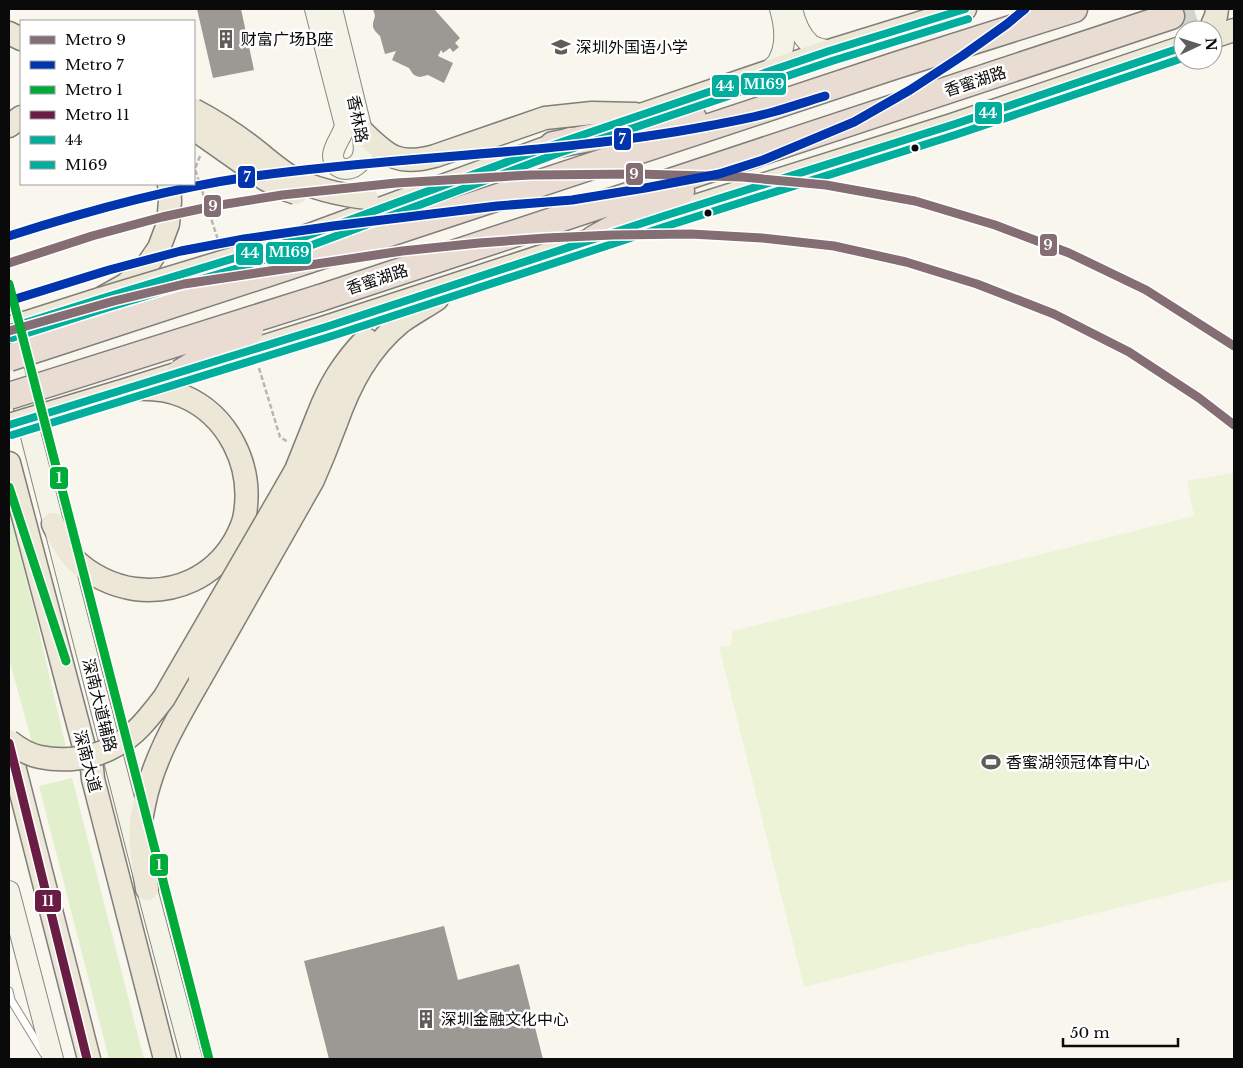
<svg xmlns="http://www.w3.org/2000/svg" width="1243" height="1068" viewBox="0 0 1243 1068" font-family="'Libre Baskerville','Noto Sans SC',serif">
<rect width="100%" height="100%" fill="#f9f6ed"/>
<path fill="#e1efcc" d="M9,513l26,101 33,142 -30,8 -29,-105z
M72,778l72,281h-35l-70,-273z"/>
<path fill="#ecf3d6" d="M1234,473v406l-290,72 -140,36 -85,-340 12,-2 2,-14 461,-115 -7,-35z"/>
<path fill="#9c9893" d="M197,9h44l13,61 -41,8z
M373,9h61l26,29 -5,5 4,4 -6,5 -3,-4 -7,5 -2,-3 -3,6 15,7 -9,20 -16,-8 -8,2 -4,-1 -3,-2 -4,-6 -17,-8 4,-9 -11,3 -5,-18 -5,-5 -2,-4v-4l2,-7z
M444,926l14,54 61,-16 24,95h-214l-25,-98z"/>
<g fill="none" stroke-linecap="round" stroke-linejoin="round">
<path stroke="#d5d3cb" stroke-width="26" stroke-dasharray="26 13" stroke-linecap="butt" d="M1171,16l23,-7"/>
<g stroke="#92908c" stroke-width="9">
<path id="lane" d="M9,991l2,9 33,54"/>
</g>
<g stroke="#888783" stroke-width="22">
<path id="secondary" d="M315,9l30,116c-2,11 -11,19 -12,30 0,19 25,18 30,0 2,-7 0,-16 -1,-24l-30,-122
M792,9c3,13 8,26 18,35 5,4 13,5 19,7
M768,72c3,-3 6,-6 9,-9 10,-16 8,-37 3,-54
M9,350l138,539 45,170
M9,891l44,168"/>
</g>
<g stroke="#7f7e7a" stroke-width="25">
<path id="primary" d="M1210,30l6,-14 1,-7
M9,33l12,6
M1213,37l21,-7
M617,123l212,-72 136,-42
M9,126l12,-9
M362,131c26,26 37,35 73,25l110,-38 47,-5 43,1
M301,238l269,-99
M329,326l338,-111 285,-90 231,-78
M9,328l91,-29 25,-14 21,-18 13,-19 9,-24 2,-23 -1,-17
M318,415c12,-31 25,-52 48,-76
M336,423c14,-39 32,-74 65,-101 11,-8 24,-15 36,-23
M9,463l78,295 5,10 1,11 72,280
M53,524c6,12 12,25 21,35 16,16 39,27 61,30 41,5 78,-12 99,-47 5,-9 10,-19 11,-28 8,-49 -17,-99 -62,-118 -16,-7 -35,-8 -52,-7
M9,746l80,313
M147,889c-3,-21 -8,-43 -6,-65 0,-6 2,-13 3,-19 9,-46 33,-86 56,-126"/>
</g>
<g stroke="#7f7e7a" stroke-width="29">
<path id="highway" d="M553,145l140,-27
M594,239l87,-48
M308,260l586,-194 180,-57
M320,298l851,-282"/>
</g>
<path stroke="#b7b6b5" stroke-width="2.5" stroke-dasharray="5 2.5" stroke-linecap="butt" d="M200,156l-5,13 24,74
M259,368l21,69 8,5"/>
<use href="#lane" stroke="#fefefc" stroke-width="7"/>
<use href="#secondary" stroke="#f4f3e7" stroke-width="20"/>
<use href="#primary" stroke="#ece7d6" stroke-width="22"/>
<use href="#highway" stroke="#e9ddd3" stroke-width="26"/>
<g stroke="#7f7e7a" stroke-width="25" stroke-linecap="butt">
<path id="primary-bridge" d="M194,110c19,10 38,22 55,35 15,11 28,24 44,33 23,12 48,17 74,20
M194,129l71,50 16,9 15,5
M100,299l201,-61
M9,425l116,-35 204,-64
M200,679l113,-199 11,-26 12,-31
M9,741c9,7 20,14 31,16 24,5 53,2 75,-11 21,-11 35,-30 49,-48l116,-200 16,-28 22,-55"/>
</g>
<g stroke="#7f7e7a" stroke-width="29" stroke-linecap="butt">
<path id="highway-bridge" d="M9,358l299,-98
M180,373l70,-43
M9,396l311,-98"/>
</g>
<use href="#primary-bridge" stroke="#ece7d6" stroke-width="22"/>
<use href="#highway-bridge" stroke="#e9ddd3" stroke-width="26"/>
<g stroke="#fff" stroke-width="11">
<path id="bus-1" d="M9,328l91,-29 201,-61 252,-93 276,-94 136,-42
M9,425l320,-99 338,-111 285,-90 231,-78"/>
</g>
<g stroke="#fff" stroke-width="11">
<path id="bus-2" d="M12,338l91,-29 201,-61 252,-94 276,-93 136,-42
M12,435l320,-99 338,-111 285,-90 228,-77"/>
</g>
<use href="#bus-1" stroke="#01ad9c" stroke-width="8"/>
<use href="#bus-2" stroke="#01ad9c" stroke-width="8"/>
<g stroke="#fff" stroke-width="12">
<path id="metro-1" d="M9,263l83,-27 70,-19 52,-11 68,-11 114,-12 135,-8 107,-1 104,3 84,8 89,16 80,24 74,28 77,37 88,56
M9,331l105,-30 70,-17 218,-33 77,-8 67,-5 67,-3 78,-1 71,4 72,8 72,16 71,22 77,30 75,38 70,46 35,27"/>
</g>
<g stroke="#fff" stroke-width="12">
<path id="metro-2" d="M9,236c78,-25 157,-47 239,-59 153,-22 308,-22 460,-51 22,-4 44,-8 65,-14 18,-5 35,-11 52,-16
M9,301l100,-31 72,-19 63,-12 89,-13 164,-20 75,-6 73,-12 74,-14 44,-14 91,-38 56,-32 52,-34 45,-32 18,-15"/>
</g>
<g stroke="#fff" stroke-width="12">
<path id="metro-3" d="M9,284l200,775
M9,487l57,174"/>
</g>
<g stroke="#fff" stroke-width="12">
<path id="metro-4" d="M9,743l78,316"/>
</g>
<use href="#metro-1" stroke="#846e74" stroke-width="9"/>
<use href="#metro-2" stroke="#0035ad" stroke-width="9"/>
<use href="#metro-3" stroke="#00ab39" stroke-width="9"/>
<use href="#metro-4" stroke="#6a1d44" stroke-width="9"/>
</g>
<defs>
<g id="building-bare" transform="scale(1.5)"><path d="M-4-6H4V6H1V3H-1V6H-4ZM-2.5-4.3h1.7v1.8h-1.7ZM.8-4.3h1.7v1.8H.8ZM-2.5-1h1.7V.8h-1.7ZM.8-1h1.7V.8H.8Z" fill="#5e5d59" stroke="#fff" stroke-width="2.5" paint-order="stroke"/></g>
<g id="school-bare" transform="scale(1.5)"><path d="M0-5L7-2L0 1L-7-2ZM-4 1L0 2.5L4 1V4Q0 6-4 4Z" fill="#5e5d59" stroke="#fff" stroke-width="2.5" paint-order="stroke"/></g>
<g id="stadium-bare" transform="scale(1.5)"><path d="M0-5a6.5 5 0 1 0 0 10a6.5 5 0 1 0 0-10ZM-3.5-1.8h7v3.6h-7Z" fill="#5e5d59" stroke="#fff" stroke-width="2.5" paint-order="stroke"/></g>
</defs>
<g fill-rule="evenodd">
<use href="#building-bare" x="226" y="39"/>
<use href="#school-bare" x="561" y="47"/>
<use href="#stadium-bare" x="991" y="762"/>
<use href="#building-bare" x="426" y="1019"/>
</g>
<g fill="#0a0a0a" stroke="#fff" stroke-width="2">
<circle cx="915" cy="148" r="4.5"/>
<circle cx="708" cy="213" r="4.5"/>
</g>
<g text-anchor="middle" stroke-width="5" stroke-linejoin="round" paint-order="stroke">
<g font-size="16" fill="#0a0a0a" stroke="#fff" text-anchor="start">
<text x="241" y="45">财富广场B座</text>
<text x="576" y="53">深圳外国语小学</text>
<text x="1006" y="768">香蜜湖领冠体育中心</text>
<text x="441" y="1025">深圳金融文化中心</text>
</g>
<g font-size="16" fill="#0a0a0a" stroke="#fff">
<text transform="translate(975 81) rotate(-18)" y="6">香蜜湖路</text>
<text transform="translate(358 119) rotate(79)" y="6">香林路</text>
<text transform="translate(377 279) rotate(-18)" y="6">香蜜湖路</text>
<text transform="translate(100 705) rotate(76)" y="6">深南大道辅路</text>
<text transform="translate(88 761) rotate(75)" y="6">深南大道</text>
</g>
</g>
<g stroke="#fff" stroke-width="2">
<rect x="740" y="72" width="47" height="24" rx="5" fill="#01ad9c"/>
<rect x="711" y="74" width="29" height="24" rx="5" fill="#01ad9c"/>
<rect x="974" y="101" width="29" height="24" rx="5" fill="#01ad9c"/>
<rect x="613" y="127" width="19" height="24" rx="5" fill="#0035ad"/>
<rect x="625" y="162" width="19" height="24" rx="5" fill="#846e74"/>
<rect x="237" y="165" width="19" height="24" rx="5" fill="#0035ad"/>
<rect x="203" y="194" width="19" height="24" rx="5" fill="#846e74"/>
<rect x="1039" y="233" width="19" height="24" rx="5" fill="#846e74"/>
<rect x="265" y="241" width="47" height="24" rx="5" fill="#01ad9c"/>
<rect x="235" y="242" width="29" height="24" rx="5" fill="#01ad9c"/>
<rect x="49" y="466" width="20" height="24" rx="5" fill="#00ab39"/>
<rect x="149" y="853" width="20" height="24" rx="5" fill="#00ab39"/>
<rect x="34" y="889" width="28" height="24" rx="5" fill="#6a1d44"/>
</g>
<g font-size="14" text-anchor="middle" font-weight="bold" fill="#fff">
<text x="764" y="89">M169</text>
<text x="725" y="91">44</text>
<text x="988" y="118">44</text>
<text x="622" y="144">7</text>
<text x="634" y="179">9</text>
<text x="247" y="182">7</text>
<text x="213" y="211">9</text>
<text x="1048" y="250">9</text>
<text x="289" y="257">M169</text>
<text x="250" y="258">44</text>
<text x="59" y="483">1</text>
<text x="159" y="870">1</text>
<text x="48" y="906">11</text>
</g>
<rect width="1243" height="1068" fill="none" stroke="#0a0a0a" stroke-width="20"/>
<rect x="20" y="20" width="175" height="165" fill="#ffffff" stroke="#9d9d9d"/>
<rect x="30" y="36" width="25" height="8" fill="#846e74" stroke="#9d9d9d"/>
<text x="65" y="45" font-size="15" fill="#0a0a0a">Metro 9</text>
<rect x="30" y="61" width="25" height="8" fill="#0035ad" stroke="#9d9d9d"/>
<text x="65" y="70" font-size="15" fill="#0a0a0a">Metro 7</text>
<rect x="30" y="86" width="25" height="8" fill="#00ab39" stroke="#9d9d9d"/>
<text x="65" y="95" font-size="15" fill="#0a0a0a">Metro 1</text>
<rect x="30" y="111" width="25" height="8" fill="#6a1d44" stroke="#9d9d9d"/>
<text x="65" y="120" font-size="15" fill="#0a0a0a">Metro 11</text>
<rect x="30" y="136" width="25" height="8" fill="#01ad9c" stroke="#9d9d9d"/>
<text x="65" y="145" font-size="15" fill="#0a0a0a">44</text>
<rect x="30" y="161" width="25" height="8" fill="#01ad9c" stroke="#9d9d9d"/>
<text x="65" y="170" font-size="15" fill="#0a0a0a">M169</text>
<g transform="translate(1198 45) rotate(86)"><circle r="24" fill="#ffffff" stroke="#9d9d9d"/>
<path d="M0-4L9 19L0 12L-9 19Z" fill="#5e5d59"/>
<text y="-8" font-size="14" font-weight="bold" text-anchor="middle" fill="#0a0a0a">N</text>
</g>
<path d="M1063 1038v8h115v-8" fill="none" stroke="#0a0a0a" stroke-width="2.5"/>
<text x="1070" y="1038" font-size="15" fill="#0a0a0a" stroke="#ffffff" stroke-width="4" paint-order="stroke">50 m</text>
</svg>
